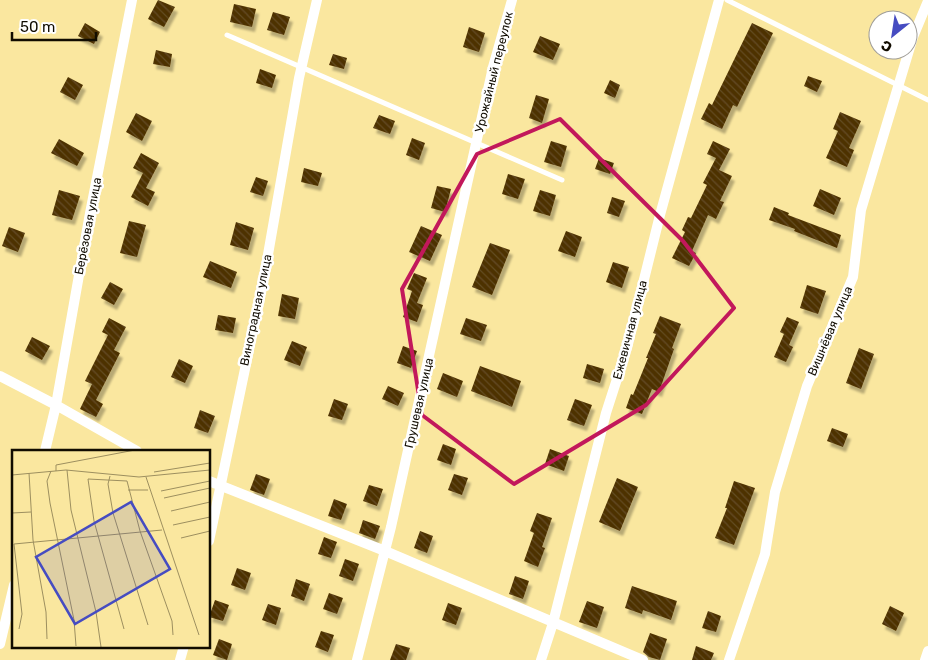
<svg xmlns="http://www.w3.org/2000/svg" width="928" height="660" viewBox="0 0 928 660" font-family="Rubik,sans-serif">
<defs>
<pattern id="building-back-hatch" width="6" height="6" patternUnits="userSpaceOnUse" patternTransform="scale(1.25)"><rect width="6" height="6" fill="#4e3100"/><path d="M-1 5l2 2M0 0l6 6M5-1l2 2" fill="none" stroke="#634c24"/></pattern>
<filter id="shadow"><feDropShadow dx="3" dy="5" stdDeviation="1" flood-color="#0004"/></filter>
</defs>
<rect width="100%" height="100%" fill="#fae79f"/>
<path fill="url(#building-back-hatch)" filter="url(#shadow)" d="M158,0l17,7 -11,20 -16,-8z
M234,4l22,5 -4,18 -22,-5z
M273,12l17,5 -6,18 -17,-5z
M85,23l15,9 -6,12 -16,-8z
M752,23l21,10 -36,74 -4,-2 -11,24 -21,-10 8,-16 3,2z
M469,27l16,6 -6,19 -16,-5z
M540,36l20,8 -7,16 -20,-8z
M156,50l16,4 -2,13 -17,-3z
M333,54l14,4 -3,11 -15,-4z
M260,69l16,6 -4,13 -16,-5z
M808,76l14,5 -5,11 -13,-6z
M68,77l15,8 -8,15 -15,-8z
M610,80l10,5 -5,13 -11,-5z
M536,95l13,4 -7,24 -13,-5z
M840,112l21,9 -12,27 5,2 -7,17 -21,-9 12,-27 -5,-2z
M136,113l16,8 -10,20 -16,-9z
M379,115l16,6 -5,13 -17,-6z
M412,138l13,5 -6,17 -13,-5z
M59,139l25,14 -7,13 -26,-13z
M551,141l16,5 -6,21 -17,-5z
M713,141l17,8 -11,21 13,6 -12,25 4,1 -8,17 -8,-4 -16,36 4,2 -7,13 -17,-8 13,-26 -3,-2 6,-13 3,1 16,-33 -4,-2 13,-25 -9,-4z
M141,153l18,10 -13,25 9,4 -7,14 -17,-9 12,-24 -10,-5z
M599,158l15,5 -4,11 -15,-5z
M304,168l18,5 -4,13 -17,-4z
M508,174l17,5 -7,20 -16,-5z
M256,177l12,4 -5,15 -13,-4z
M437,186l14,3 -6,23 -14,-4z
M820,189l21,9 -7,17 -21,-9z
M59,190l21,6 -8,24 -20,-5z
M540,190l16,5 -6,21 -17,-5z
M612,197l13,4 -6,16 -12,-4z
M774,207l15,6 -1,2 53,20 -4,13 -43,-17 1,-2 -26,-9z
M129,221l17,4 -9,32 -17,-4z
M236,222l18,6 -6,22 -18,-5z
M421,226l21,9 -12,26 -21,-9z
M9,227l16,6 -7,19 -16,-6z
M566,231l16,6 -7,20 -17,-6z
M490,243l20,7 -18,45 -20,-8z
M210,261l27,11 -6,16 -28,-11z
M613,262l16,5 -7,21 -16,-6z
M414,273l13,5 -10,25 6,2 -6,17 -14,-5 9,-26 -5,-2z
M110,282l13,7 -9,16 -13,-7z
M807,285l19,6 -8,23 -18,-6z
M282,294l17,4 -4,21 -17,-3z
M218,315l18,3 -3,15 -18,-3z
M660,316l21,8 -9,24 2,1 -15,43 -7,-3 -10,25 -16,-6 5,-14 2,1 15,-37h-2l10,-24 -3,-1z
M787,317l12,5 -10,23 4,2 -7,15 -12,-5 10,-23 -4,-2z
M109,318l17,9 -12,23 6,3 -24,47 7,4 -7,13 -16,-8 12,-25 -7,-3 23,-46 -6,-3z
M466,318l21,7 -6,16 -21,-7z
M32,337l18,9 -8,14 -17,-9z
M292,341l15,6 -7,19 -16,-6z
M403,346l14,5 -6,17 -14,-5z
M859,348l15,6 -13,35 -15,-6z
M179,359l14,7 -8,17 -14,-6z
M587,364l17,5 -4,14 -17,-5z
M480,366l41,15 -9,26 -41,-16z
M443,373l20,8 -6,16 -20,-8z
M388,386l16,7 -6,13 -16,-7z
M334,399l14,5 -6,16 -14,-4z
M575,399l17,6 -8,21 -17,-6z
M200,410l15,6 -7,17 -14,-5z
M832,428l16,6 -5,13 -16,-6z
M443,444l13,5 -5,16 -14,-5z
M550,449l19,7 -5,15 -19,-7z
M256,474l14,5 -6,16 -14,-5z
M454,474l14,4 -6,17 -14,-5z
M617,478l21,9 -18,44 -21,-9z
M734,481l21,7 -21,57 -19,-7 12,-30h-2z
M369,485l14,4 -6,17 -14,-5z
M334,499l13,5 -6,16 -13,-4z
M537,513l15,5 -10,29 3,1 -7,19 -14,-6 10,-28 -4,-2z
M363,520l17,6 -5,13 -16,-6z
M420,531l13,5 -6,17 -13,-5z
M324,537l13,5 -6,16 -13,-4z
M345,559l14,5 -6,17 -14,-5z
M237,568l14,5 -6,17 -14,-5z
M515,576l14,5 -6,18 -14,-5z
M296,579l14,5 -6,17 -13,-5z
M632,586l45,15 -6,19 -28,-10 -1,4 -17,-6z
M329,593l14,5 -6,16 -14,-5z
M215,600l14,5 -6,16 -14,-4z
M587,601l17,6 -7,21 -18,-6z
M448,603l14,5 -6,17 -14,-5z
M268,604l13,4 -5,17 -14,-5z
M890,606l14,7 -8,18 -14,-7z
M708,611l13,5 -5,16 -14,-4z
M321,631l13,4 -6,17 -13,-5z
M650,633l17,6 -7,21 -11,-3 -6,-5z
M219,639l13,5 -5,16 -14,-5z
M396,644l14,4 -4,12h-16z
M696,646l18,7 -3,7h-19z"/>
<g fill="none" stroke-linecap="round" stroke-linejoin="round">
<path stroke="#fff" stroke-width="5" d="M727,0l201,100
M227,35l335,145"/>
<path stroke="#fff" stroke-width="10" d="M0,376l56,29 81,46
M45,451l11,-46 34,-192 42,-213
M209,481l176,70 258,109
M209,541l54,-258 36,-205 18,-78
M0,644l14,-59
M180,660l4,-14
M357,660l34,-133 102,-460 19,-67
M541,660l12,-37 53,-210 21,-65 33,-133 59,-215
M729,660l36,-106 10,-62 32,-106 46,-109 8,-67 52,-173 15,-36
M925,660l3,-9"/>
</g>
<path fill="none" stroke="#c2185b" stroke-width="4" stroke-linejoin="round" d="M560,119l123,122 51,67 -88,97 -132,79 -92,-69 -20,-126 75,-135z"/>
<g text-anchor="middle" stroke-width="5" stroke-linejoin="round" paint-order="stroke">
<g font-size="12" fill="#110c00" stroke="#fff">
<text transform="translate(494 72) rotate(-76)" y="4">Урожайный переулок</text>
<text transform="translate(88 226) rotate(-79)" y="4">Берёзовая улица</text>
<text transform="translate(256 310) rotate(-78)" y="4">Виноградная улица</text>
<text transform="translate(630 330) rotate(-75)" y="4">Ежевичная улица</text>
<text transform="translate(830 331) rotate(-67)" y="4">Вишнёвая улица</text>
<text transform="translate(419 403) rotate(-77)" y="4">Грушевая улица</text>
</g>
</g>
<g transform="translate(12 450)">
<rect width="198" height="198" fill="#fae79f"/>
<path fill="none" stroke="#9d8f5f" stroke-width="1" d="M55,20l4,40 25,102 5,35M39,21l-4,10 3,22 24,117 2,26M44,21v-6l79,-15M142,22l56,-9M17,23l4,67 13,72 1,27M0,25l54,-5 73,7 71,-7M98,26l-2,8 5,29 35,112M134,27l53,158M115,31l13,50 32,90 1,14M116,40h20M149,41l49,-10M152,48l46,-10M159,61l39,-9M0,63l19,-1M161,75l37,-8M169,88l29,-7M7,179l3,-15 -8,-70 148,-14M112,179l-30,-108 -6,-42 39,2"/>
<path fill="#464cc1" fill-opacity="0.15" stroke="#464cc1" stroke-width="2.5" d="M119,52l39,67 -95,55 -39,-67z"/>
<rect width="198" height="198" fill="none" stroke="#110c00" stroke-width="2.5"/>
</g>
<g transform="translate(893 35) rotate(210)"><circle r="24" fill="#ffffff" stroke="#a09e99"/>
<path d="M0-4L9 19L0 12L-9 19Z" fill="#464cc1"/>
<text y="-8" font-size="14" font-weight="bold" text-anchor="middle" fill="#110c00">С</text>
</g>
<path d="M12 32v8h84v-8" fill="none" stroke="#110c00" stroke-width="2.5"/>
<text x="20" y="32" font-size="15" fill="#110c00" stroke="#ffffff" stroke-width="4" paint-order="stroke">50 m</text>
</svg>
